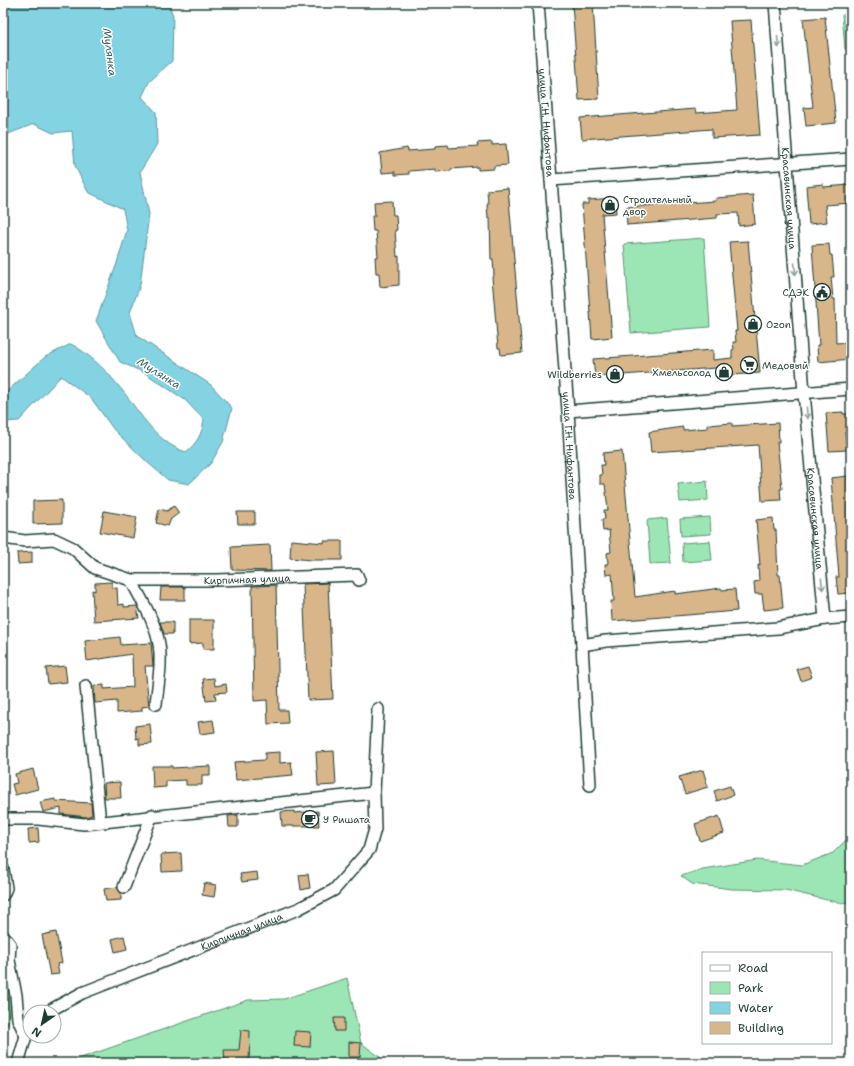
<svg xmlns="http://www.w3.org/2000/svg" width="854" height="1066" viewBox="0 0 854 1066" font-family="'Shantell Sans',sans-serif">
<rect width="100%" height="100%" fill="#fff"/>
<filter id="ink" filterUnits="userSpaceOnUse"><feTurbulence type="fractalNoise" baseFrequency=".025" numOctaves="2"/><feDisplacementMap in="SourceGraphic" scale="8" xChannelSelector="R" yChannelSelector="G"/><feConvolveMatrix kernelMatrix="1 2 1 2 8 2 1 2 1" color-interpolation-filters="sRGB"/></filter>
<g filter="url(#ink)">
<path fill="#9ce6b5" stroke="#5e9274" d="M842,15h9v34h-6z
M704,238l6,89 -79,6 -7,-89z
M707,481l1,19 -28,2 -2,-18z
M710,517l1,17 -30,2 -1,-17z
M667,518l4,45 -21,1 -3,-44z
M710,541l2,19 -29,2 -1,-19z
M851,835v67l-11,1 -55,-13 -53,-1 -40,-5 -11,-8 22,-7 54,-9 45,5 31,-12z
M3,969l8,29 -3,27 -5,-1z
M347,978l14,65 19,14v6h-306l1,-3 173,-60 36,-1z"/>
<path fill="#84d3e2" stroke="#5c979c" d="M3,3h165l5,12 -1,46 -23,21 -7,15 14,15 1,32 -17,28 9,42 -9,71 -10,28 7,23 74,49 21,23 -9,34 -12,21 -22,21 -21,-4 -21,-18 -33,-32 -23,-32 -30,-22 -42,45 -16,1v-27l42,-38 26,-13c18,10 33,24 46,40 21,24 37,58 69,68 11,-9 16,-18 18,-32l-19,-20 -40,-27 -25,-11 -24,-41 21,-58 10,-33 -4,-21 -35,-17 -13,-26 -3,-35 -19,2 -19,-9 -31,12z"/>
<path fill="#d8b68a" stroke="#1f3d34" d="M572,3h21l6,96 -20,1z
M825,17l11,106 -30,3 -2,-18 9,-1 -10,-88z
M751,20l9,115 -48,3v-9l-130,10 -2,-21 115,-9 1,4 41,-3 -7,-89z
M492,142v3l14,-1 2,21 -14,1v3l-16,1v-3l-27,2v2l-16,1v-3l-26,2v3l-14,1v-3l-13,1 -2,-20 27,-5 1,3 27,-2v-3l13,-1 1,3 29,-2 -1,-3z
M823,184v3l28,-2v18l-26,2 2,17 -18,2 -3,-38z
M508,188l14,165 -21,2 -1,-7h-2l-6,-71 2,-1 -1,-17h-2l-1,-42 -2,1 -1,-14h1l-1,-14z
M753,195l2,29 -16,2 -1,-13 -21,1v4l-90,7 -1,-18 90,-6v-3z
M615,198l1,15 -14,1 10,123 -20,2 -10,-135h6v-4z
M392,201l1,14h3l1,15h-2l2,27 2,-1v29l-19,2 -1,-14h-3l-1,-16h3l-2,-26h-3l-1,-15h3l-1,-14z
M748,241l12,132 -43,3 -1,-8 -121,9 -2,-18 120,-9v10l19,-2v-8l2,-1 -1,-7h3l-1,-11h2l-8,-89z
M829,244l1,11h2l2,22h-3l2,22h2l1,44 15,-1v17l-33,3 -1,-17h2l-7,-100z
M843,412v2h8v18h-6l2,18 -18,1 -3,-38z
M732,423v3l46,-3 1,19h-2l5,47h-2l1,11 -19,1 -4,-56 -107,7 -2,-20 34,-5v3l25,-2v-3z
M622,451l13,146 40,-6v3l46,-6 1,2 13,-1 2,22 -125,10 -1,-20h3l-2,-27 -6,1 -1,-11h3l-1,-11 4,-1 -2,-22 -6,1 -1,-12h3l-1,-9h4l-3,-26h-5v-9h2l-1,-10h3l-1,-12z
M848,476l1,12h2v105l-13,1 -2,-17h3l-8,-99z
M62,500v23l-29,1v-23z
M174,506l5,7 -8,6 -3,7 -12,-3 3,-14 8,2z
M104,511l33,6 -4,21 -33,-6z
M237,512h18v12h-17z
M773,518l1,12h2l2,45h2l3,33 -19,2 -2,-16h-7l-1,-12 5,-1 -1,-16h2l-4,-45z
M291,540l33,3v-2h18v19h-31l-21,-2z
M270,545l1,26 -39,-1 -1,-23z
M32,552v11l-14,1 -1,-11z
M112,582v6h5l1,17 6,-1v3l13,-1 2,12 -45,3 -2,-31 3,1v-8z
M328,583l5,116 -25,1 -5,-116z
M276,585l3,125h8l1,13 -20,1 -1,-24 -13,1 -2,-115z
M161,587h24v13h-25z
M189,620h25v29h-11v-6l-14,1z
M160,622h13v12h-9z
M120,637l1,8 30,-2 2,23h-8l4,40 -7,1v4l-25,2v-12l-22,2 -1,-17 10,-1v4l29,-2 -1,-33 -45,7 -2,-20z
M65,666l2,16 -19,2 -2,-16z
M808,666l4,11 -11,4 -4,-12z
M214,678l1,8 11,-2 1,8 -12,1 1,7 -10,1 -3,-22z
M213,720l2,12 -15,2 -2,-12z
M150,724l2,20 -13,1v-7l-3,1 -1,-13z
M334,751l2,34 -18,1 -2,-34z
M280,752v11l11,-1 2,13 -57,5 -2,-18 31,-2v-7z
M152,766h20v2l38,-2v9h-8v10h-16v-5l-20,1v6l-13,1z
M33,769l5,20 -23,6 -3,-11 5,-1 -2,-9z
M703,770l5,17 -23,7 -6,-17z
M120,782l1,16h-16l-1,-15z
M730,786l3,9 -16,6 -3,-10z
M55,799v2l36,2 1,12 -6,2 -25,-3v-6l-18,4 -3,-10z
M294,811v2l24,-2 1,15h-37l-1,-14z
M238,815v12h-9l-1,-11z
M719,816l5,17 -24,8 -5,-17z
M38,828l1,14 -10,1 -1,-14z
M181,853l1,18 -20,1 -1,-18z
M257,872l1,8 -16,2 -2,-8z
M308,874l2,14 -9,2 -2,-15z
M204,883l12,2 -2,12 -12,-2z
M117,887l4,6v7l-15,1 -2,-12z
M56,932l6,31 -5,1 2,10 -9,1 -8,-40z
M124,936l3,13 -12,3 -3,-13z
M334,1018h10v13h-9z
M241,1030l9,1 -1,32h-24l-1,-13h15z
M295,1031l16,1 -1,15 -16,-1z
M349,1042l12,1 -1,14h-11z"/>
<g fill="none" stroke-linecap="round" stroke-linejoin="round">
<g stroke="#1f3d34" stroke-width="14">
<g id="minor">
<path id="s1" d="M538,3l30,408 14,234 24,-4 172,-13 47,-9 26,-2"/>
<path id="s2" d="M775,3l29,390 21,226"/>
<path d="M551,180l300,-21"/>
<path d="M568,411l283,-22"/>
<path id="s3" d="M3,538l22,3 29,-2 19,9 22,20 36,12h86l140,-5 2,5"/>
<path d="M131,580c10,19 22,38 27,59 5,21 0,44 -2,65"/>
<path d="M582,645l8,140"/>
<path d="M86,686l14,136"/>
<path d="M3,819h35l46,5 290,-31"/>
<path d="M3,869l3,19 -3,7"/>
<path d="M124,887l28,-72"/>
<path d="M3,936l7,8 -1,16 7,35 2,24 8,17"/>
<path id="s4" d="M47,1012l35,-19 216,-84 36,-19 35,-40 6,-21 -1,-36 4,-84"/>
<path d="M18,1063l8,-27 4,-4"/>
</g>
</g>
<use href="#minor" stroke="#fff" stroke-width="11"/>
</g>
<defs><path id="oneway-shaft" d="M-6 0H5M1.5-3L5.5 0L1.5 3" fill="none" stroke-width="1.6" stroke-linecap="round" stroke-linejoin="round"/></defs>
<g stroke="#8f9e9a">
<use href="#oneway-shaft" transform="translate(778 42) rotate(85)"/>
<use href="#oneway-shaft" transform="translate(795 269) rotate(86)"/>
<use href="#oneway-shaft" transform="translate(807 413) rotate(84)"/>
<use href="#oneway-shaft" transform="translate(822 584) rotate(84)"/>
</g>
</g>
<defs>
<g id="shop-ring" transform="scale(0.9)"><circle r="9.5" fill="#fff" stroke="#1f3d34" stroke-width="1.5"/><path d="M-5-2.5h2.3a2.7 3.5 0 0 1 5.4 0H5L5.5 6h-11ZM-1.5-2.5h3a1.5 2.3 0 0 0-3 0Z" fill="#1f3d34"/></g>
<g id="civic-ring" transform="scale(0.9)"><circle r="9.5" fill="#fff" stroke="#1f3d34" stroke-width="1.5"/><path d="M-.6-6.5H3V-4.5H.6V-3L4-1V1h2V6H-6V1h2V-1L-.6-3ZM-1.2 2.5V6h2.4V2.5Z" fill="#1f3d34"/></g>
<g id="supermarket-ring" transform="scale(0.9)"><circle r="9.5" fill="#fff" stroke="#1f3d34" stroke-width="1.5"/><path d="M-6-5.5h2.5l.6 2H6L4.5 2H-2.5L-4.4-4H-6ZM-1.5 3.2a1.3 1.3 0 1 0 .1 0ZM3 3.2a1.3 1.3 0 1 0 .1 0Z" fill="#1f3d34"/></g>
<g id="cafe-ring" transform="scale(0.9)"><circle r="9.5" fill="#fff" stroke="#1f3d34" stroke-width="1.5"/><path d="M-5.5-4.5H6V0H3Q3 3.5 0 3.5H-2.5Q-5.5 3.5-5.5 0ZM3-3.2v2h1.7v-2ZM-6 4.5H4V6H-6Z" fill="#1f3d34"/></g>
</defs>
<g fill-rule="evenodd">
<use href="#shop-ring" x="610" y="205"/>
<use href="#civic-ring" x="822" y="292"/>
<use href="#shop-ring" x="753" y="324"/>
<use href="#supermarket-ring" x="749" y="365"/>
<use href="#shop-ring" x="724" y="372"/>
<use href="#shop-ring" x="615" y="374"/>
<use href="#cafe-ring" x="310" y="819"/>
</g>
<g text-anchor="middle" stroke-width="3" stroke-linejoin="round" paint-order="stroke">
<g font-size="10" fill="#1f3d34" stroke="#fff">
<text dy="4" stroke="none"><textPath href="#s1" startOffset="120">улица Г.Н. Нифантова</textPath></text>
<text dy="4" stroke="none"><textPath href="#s2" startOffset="196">Красавинская улица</textPath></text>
<text dy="4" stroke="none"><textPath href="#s1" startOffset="444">улица Г.Н. Нифантова</textPath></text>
<text dy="4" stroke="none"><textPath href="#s2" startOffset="517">Красавинская улица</textPath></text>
<text dy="4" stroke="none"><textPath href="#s3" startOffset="256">Кирпичная улица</textPath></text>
<text dy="4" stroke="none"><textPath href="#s4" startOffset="211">Кирпичная улица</textPath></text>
</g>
<g font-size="10" fill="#1f3d34" stroke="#fff" text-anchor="start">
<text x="623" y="203">Строительный<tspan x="623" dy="12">двор</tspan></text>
<text x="809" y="296" text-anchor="end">СДЭК</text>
<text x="766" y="328">Ozon</text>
<text x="762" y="369">Медовый</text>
<text x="711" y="376" text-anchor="end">Хмельсолод</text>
<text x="602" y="378" text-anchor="end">Wildberries</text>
<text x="323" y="823">У Ришата</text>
</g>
<g font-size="11" font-style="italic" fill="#386260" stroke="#fff">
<text transform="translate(110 52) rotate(83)" y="4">Мулянка</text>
<text transform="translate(159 373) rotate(32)" y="4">Мулянка</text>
</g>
</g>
<rect width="854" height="1066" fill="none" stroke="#fff" stroke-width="16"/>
<rect x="8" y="8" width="838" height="1050" fill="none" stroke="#1f3d34" stroke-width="1.5" filter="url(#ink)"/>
<rect x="702" y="952" width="130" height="92" fill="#ffffff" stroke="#a5b1ae"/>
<rect x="710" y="965" width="20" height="6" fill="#ffffff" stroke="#a5b1ae"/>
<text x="738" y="972" font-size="12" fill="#1f3d34">Road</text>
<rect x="710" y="982" width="20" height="12" fill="#9ce6b5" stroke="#a5b1ae"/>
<text x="738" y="992" font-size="12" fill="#1f3d34">Park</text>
<rect x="710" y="1002" width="20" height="12" fill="#84d3e2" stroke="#a5b1ae"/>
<text x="738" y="1012" font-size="12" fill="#1f3d34">Water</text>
<rect x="710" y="1022" width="20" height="12" fill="#d8b68a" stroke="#a5b1ae"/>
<text x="738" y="1032" font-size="12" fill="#1f3d34">Building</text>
<g transform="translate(42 1024) rotate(214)"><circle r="19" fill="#ffffff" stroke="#a5b1ae"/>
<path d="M0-3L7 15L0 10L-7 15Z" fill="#1f3d34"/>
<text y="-6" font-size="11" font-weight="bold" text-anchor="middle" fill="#1f3d34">N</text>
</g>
</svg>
